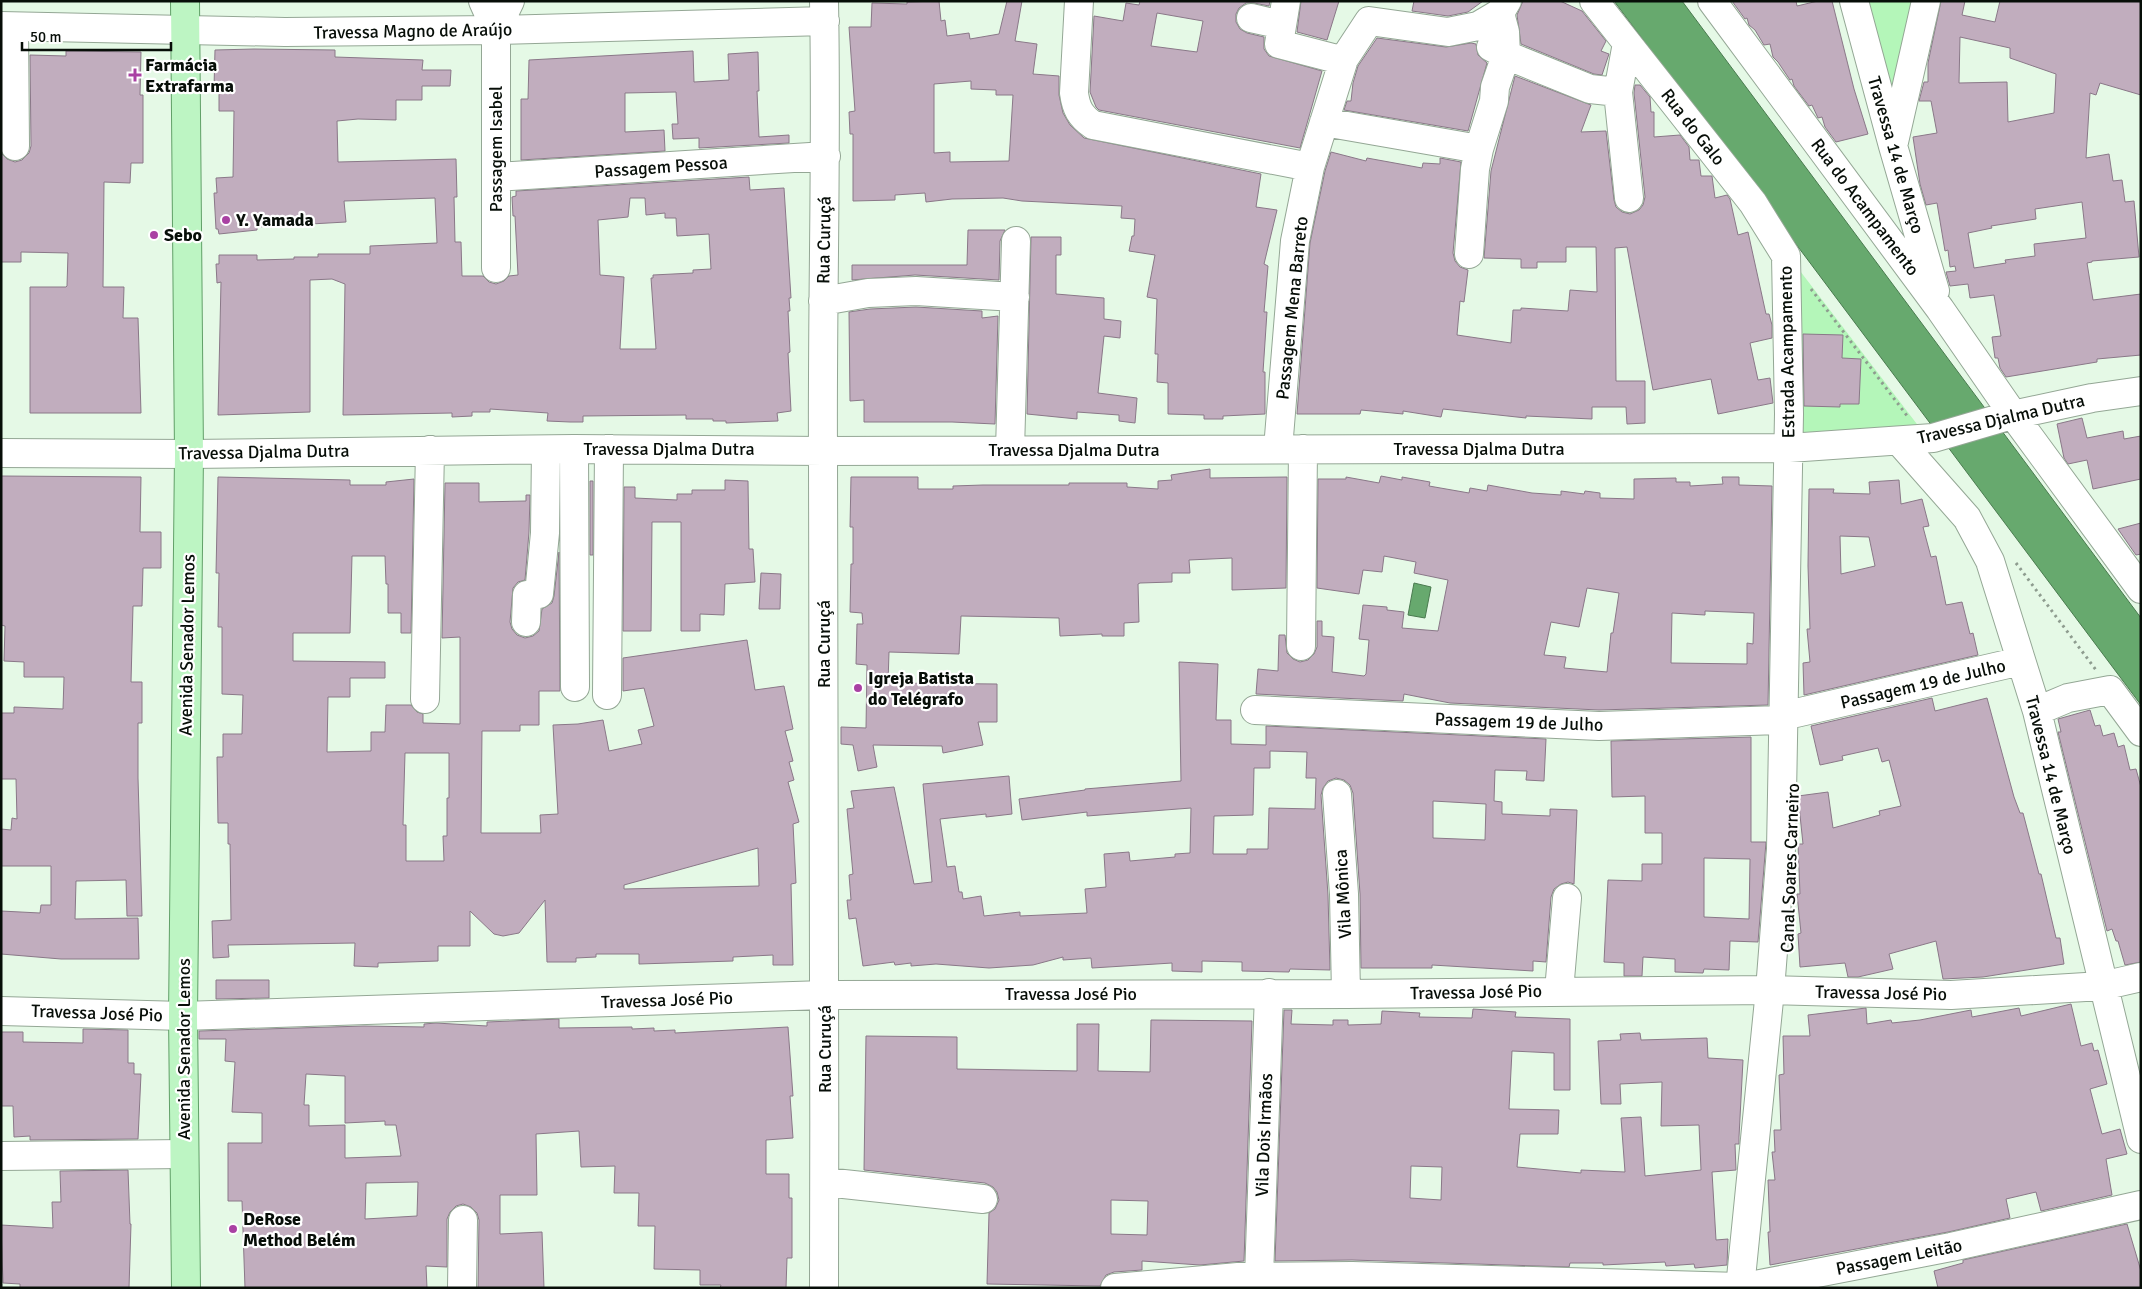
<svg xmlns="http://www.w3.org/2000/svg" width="2142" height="1289" viewBox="0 0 2142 1289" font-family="Signika,sans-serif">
<rect width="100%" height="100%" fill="#e5f9e6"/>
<path fill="#b4f6b9" d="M1854,1h65l-29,135z
M1794,263l132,173 -115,15 -21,-32z"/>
<path fill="#67a96e" stroke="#4a7a4f" d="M1614,1h68l459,617v87z
M1414,583l17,4 -6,31 -17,-3z"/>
<path fill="#c1adbe" stroke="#8a7888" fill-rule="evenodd" d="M939,1l2,20 4,-1 2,16 22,-3 1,6 29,-5 8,-33h15l-7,40 22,3 -4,30 26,2v19l4,18 7,12 14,13 177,36 -5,33 21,3 -13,54 4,2 -4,46h3l-4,60h2v42l-42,2v3h-19v-4l-36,-1v-31l-11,-1 1,-28h-3l2,-55 -10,-2 8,-42 -26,-4 3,-15h2l1,-17 -14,-1 1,-12 -100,-5 -19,-3 -51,1 -26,3 -1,-9 -30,2v5l-42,1v-67h-3l-1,-22 6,-1 -6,-84h22l1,-24 35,1v-2zM971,81v8l25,1v5h17l-4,66 -59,1v-10l-16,1v-69z
M1140,1h130l-1,5 -15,-3h-8l-7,5 -3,6v8l4,7 7,4 17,4v12l5,7 53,15 -22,77 -201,-38 -3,-3 -6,-15 4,-76 29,5 3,-18 13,2zM1157,13l46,8 -6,31 -46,-6z
M1301,1h38l-12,39 -30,-8z
M1414,1h69l-15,11 -20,4 -36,-5z
M1523,1h37l22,10 24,30 -5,10 8,3 -7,21 -8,-1 -73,-30 -4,-29z
M1732,1h64l1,5 21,-5h14l22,88 14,45 -32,8 -11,-15 -3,-10 -4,1 -6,-13 -3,1 -15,-20 -2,-7 -2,1 -12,-18 -5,-5 -3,-13 -6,1 -9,-15 -6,-5 -2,-7 -2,1z
M1941,1h24l-3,14 33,7 5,-21h141v94l-41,-12 -4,12 -6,-2 -4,65 23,-4 4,27 9,-1 3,22 9,-1 5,56 -47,4v1l-5,1 6,37 48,-6v61l-44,4v3l-91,15 -6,-9 -2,-10h-3l-3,-21 9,-1 -7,-41 -24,3 -2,-14 -18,2 -4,-14 10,-1 -1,-5 -5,1 -2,-17 -3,1 -8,-48 -11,2 -6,-21 -7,-47 24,-4 -6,-32h-12l5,-19h4v-19zM1960,37l50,11v10l46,16 -2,39 -46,9 -1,-40 -48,1zM2082,202l4,36 -52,6 1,12 -30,4 1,3 -32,5 -6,-35 24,-5 -1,-2 45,-7 -1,-10z
M1377,38l69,9 25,-4 5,1 2,11 9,8 -19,68 -124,-21 3,-9h4l2,-18 5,-17z
M254,49l81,1v7l88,3 -1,10h29l-1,16h-28v14h-26v20l-38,-1 -21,2 1,41 118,-3 1,38h-3l1,45h6l1,34h21l6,6 7,2 8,-3 5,-5 9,-1 -3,-59h-2l-1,-19 4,-1v-5l233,-14 1,13 34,-2 7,110h-2l1,13h-2l2,41 -2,1 3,58 -14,2 1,8 -52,2v-2h-13v-2h-27v-4l-103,1v6h-13l-23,-1 1,-8 -58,-4v3h-18v4l-20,1v-4l-109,2 2,-131 -13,-5 -22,1v132l-92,3 3,-133 -4,1 -1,-19h3v-9h38v5l37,-1v-2h24v-3h52v-8l67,-3 -2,-45 -91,3 2,21 -89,5v3l-38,4 -1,-5h-2l-2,-36h3l-1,-15 17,-1 1,-66h-15v-23h-5l1,-38zM630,198h15l1,17 19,-2v5h11l1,18 32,-2 2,35 -18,1v3l-40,2v3h-2l5,71h-36l4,-72 -24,-2 -2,-55 30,-3z
M66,51l75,1 -1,43h3v68h-12l-1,20 -26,-1 -1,105h21l-1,31h15l3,95h-111v-126h36l1,-1 1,-33 -47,-1v10h-20v-109l6,6 8,3 7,-2 7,-7 2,-7 -1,-91 36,1z
M693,51l1,31 35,-2 -1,-26 30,-2 1,39h-2l2,46 30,-2v8l-90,5v-10l-26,1 -1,-15h6l-2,-32 -51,1v39l39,-2 1,21 -144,9v-61h7l1,-39z
M1515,76l76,29 -10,27 25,-1 8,69 2,7 6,5 8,2 9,-4 4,-5 2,-8 -11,-104 1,-8h5l10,12 1,15h3v25l26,-2 9,12 1,13h9l2,16h11l3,22 12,-3 3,4 8,36 10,-3 18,82h3l3,11v13l-22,5 8,37 12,-2 3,25 -55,11 -7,-35 -58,11 -26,-143 -12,1 1,133h29v42l-18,1 -1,-17h-34v12l-66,-3v2l-83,-9 -2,8 -38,-6v3l-42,-4 -1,4h-63l13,-171 15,-72 6,-19 35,9 1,-3 55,10 1,-5 17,1v-6l21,4 -8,91 2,8 5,6 8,3 -4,32 -4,-1 -3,34 54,8 2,-33h8v-2l47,3 2,-21 27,2 -1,-45h-30v15h-29v6h-16v-9l-37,-1 7,-87z
M968,230h37l-5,11 -1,39 -84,-5 -63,5v-15h115z
M1031,237h30v18h-5v39l48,4v21l17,2 -1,17 -16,-2 -6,57 39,5 -2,25 -16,-2v-6l-42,-3v7l-50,-5z
M916,307l66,4v7l16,-2 -3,108 -43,-2h-88v-22l-14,1 -1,-89 21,-3z
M1803,334l40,1 -1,23 19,1 -2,45h-19v3l-36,-1z
M2082,418l5,20 36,-7 1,8 17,-3v43l-48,10 -6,-29 -19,4 -4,-6 -7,-34z
M1210,469v9l77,-1 -1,111 -54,2v-32l-43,2 1,13h-18v9l-32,1 -2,1 1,38 -15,1v13h-22v-2l-42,2 -1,-18 -98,-2 -2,38 -70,-2 -1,31 109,1v38h-19l5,23 -40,8 -1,-7 -69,-1 4,22 -19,4 -5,-26 -12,-1v-17l25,1 1,-63 -11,-1 1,-40h6l-1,-11 -12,-1 1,-48h2v-37h-3l1,-50h67v12h35v-3l30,-1h86v-2h58v4l31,2v-8l14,-1 -1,-5z
M1,476l140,1 -1,55h21v36h-18l-1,38h-9l-2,76h11v41h-4v55l4,138h-15l-1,-36 -50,1 -1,38 63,-1 1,41h-78l-60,-5v-43l39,2 1,-8h10v-39h-50v-37l10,1 1,-12 5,1 -1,-40h-15v-66h13v-6l49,2 1,-32h-40v-15l-20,-1 1,-35 -4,-1z
M1381,476l21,4v-3l28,5 -1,4 40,7 1,-5 17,3 1,-6 44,8 29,2v-4l23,3 1,-3 15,2v5l34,1v-20l42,-1v4h14v4l33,-2 -1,-7h17v8l33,1 -4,219 -169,5 -149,-7 -46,-9 -1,7 -147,-7 2,-25 20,2 1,-36h6l2,18 6,6 7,3 8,-2 6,-6 3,-7v-26h5v15l12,1 -2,35 32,4 2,-2 3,-34 -10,-1 4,-34 24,2v3l17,2 -2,16 36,3 10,-51 -34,-7 2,-11 -32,-6 -2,16 -19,-2 -4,24 -42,-6 1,-109h28v-2l33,6zM1587,588l32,5 -6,40h-2l-4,39 -43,-4 2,-11 -22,-2 7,-33 28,5zM1705,611l49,2 -1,31 -6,-1v21l-76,-1 1,-50 33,2z
M218,477l132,3v5h36v-3l28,-3 -3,154h-10v-20h-13v-29h-2l-1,-28h-33l-2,77h-57v28l92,1v16h-35v19h-22l-1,55 44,-1v-19h14l1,-27h25l6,7 6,2v9l37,1v-87l-18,1 3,-155h34v19l47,-1v-6h4l-1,37 -4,48 -7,2 -5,6 -3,34 2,7 5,6 8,3 8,-2 6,-5 3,-22 10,-6 2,-7 5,-44 1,139h-21v34h-19v6h-38l-1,102h60l-1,-18 18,-1 -5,-89 25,-1 25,-4 6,31 33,-7 -4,-14 16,-4 -10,-38 -21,3v-33l124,-18 8,50 29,-4 9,43 -8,2 8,30 -4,1 5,18 -6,2 11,40 -6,2 3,59 -5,1 2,81h-20v-10l-40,2v4l-94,3v-10h-43v3l-20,1v4h-29l-2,-62 -26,33 -16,3 -9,-2 -24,-23v35h-32v15l-60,2v4l-24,-1 1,-23 -127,2 1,12 -16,1 -1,-37 19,-1 -1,-76h-2v-21h-10l-1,-66h6v-23h19l1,-39 -21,-1v-67h-4l1,-54h-3zM405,753h44v45h-2v38h-4l1,25h-38v-36h-3zM758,848l1,38 -135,3v-4z
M725,480l23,1 1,68h4l2,33 -30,2 -1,31 -24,-1v17h-19v-109h-29l-1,109h-28l1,-144h11v11l42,2v-6h15v-4h33z
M1899,480l2,24 21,-5 7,27 -6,1 8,30 5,-1 10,49 16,-3 8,32 3,-1 5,22 -174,40 -1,-32 7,-1 -3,-33h3l-2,-63 1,-77h25l-1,4 37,1 -1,-12zM1840,536l29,1 6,29 -34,8z
M590,481h3v74h-3z
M2141,523v31l-5,1 -18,-26z
M761,573l20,1 -1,35h-21z
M1179,662l39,2 -2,56h15v24l35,1v-19l280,13 -2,42 -18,-1 1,-9 -32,-1 -1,31 8,1v12l48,2v-7l27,1 -3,74 -6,-2 -7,2 -7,5 -3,8 -5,65 -13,-1v10l-101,-6v3h-71l-1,-74 -7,-101 -3,-8 -6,-5 -8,-2 -8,3 -5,7 -2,7 7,100 2,75 -40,-1 -1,3 -47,-1v-9l-40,-1v11l-30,-1v-8l-80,5 -1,-10 -28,2v-3l-30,8 -44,3 -53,-4 -25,2v-3l-16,2 -1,-3 -31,4 -7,-48 -7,1 -2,-19h4l-2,-25 4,-1 -6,-65 7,-1 -3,-17 43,-4 20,97 18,-2 -9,-98 86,-8 3,38 -26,3v-3l-46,5 7,48 8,-1 4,26h3l1,7 18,-3 3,20 36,-4v4l67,-3 -2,-24 21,-2 -2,-33 25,-2 1,9 45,-4v-3l15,-1 1,-45 -104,8v-4l-65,8 -3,-21 66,-9v-1l96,-8zM1270,751l37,1 -1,26h10l-1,31 -46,-1 -1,41h-21v5h-34l1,-38 39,-1 1,-47h16zM1433,801l53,3 -1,36 -52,-2z
M1932,698l3,13 52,-13 27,99 6,16h3l16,61h2l15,64h4l4,26 -81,13 -40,2 -7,-38 -47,13 4,15 -35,8h-10l-3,-14 -45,4 -2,-33 3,-1 -4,-39h3l-2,-50h5l-5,-48 30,-4 5,36 47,-13 -1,-4 22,-5 -12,-46 -7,2 -4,-14 -36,8 1,4 -23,5 -9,-39z
M2090,710l5,16 5,-1 3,11 11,-3 4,14 6,-2 6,25 6,-1 5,18v175l-16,3 -7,-24h-2l-4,-12 -5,2 -49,-199h3l-3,-13z
M1751,737v105h15l-8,100 -28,-1 -1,29 -25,-1 -1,4 -28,-1v-13l-32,-2 -1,19h-18v-13l-20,-1 4,-82 34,1v-17h20v-31h-17v-37l-33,1 -1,-56zM1704,858l46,1 -1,60 -45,-2z
M216,980h53v18l-53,1z
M2071,1004l10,42 11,-3 2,8 4,-1 9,34 -17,5 12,45 18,-5 7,25 -21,5 6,36 -71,16 -5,-19 -30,7 4,19 -62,14 -178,33 -2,-33h2l-2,-52h7l-3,-28h3l-1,-22h7l-2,-55 5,-1 -1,-38h27l-2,-21 58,-7 1,16 24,-4 1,3 28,-3 51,-10 1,7 47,-9 2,8z
M1473,1009l43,3 -1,5 55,2v71h-16v-37l-42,-2 -3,58 50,1 -1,24h-38l-3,33 64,6v-3l44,2 -4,-54 20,-1 4,59 56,-6 -2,-45 -38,1 1,-44 -42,2 1,20h-20l-3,-63 23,-1 -1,-6 20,-1 1,7 66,-2 1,20 35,2 -4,77v7h-4l1,26 -24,2 4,68 12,-1 -1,26 -32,3 -1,-4 -28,2 -1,-4 -62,3v-2h-33l-1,4 -217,-7 -77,1 9,-251h8l-1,14 42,1v-5h15v5l33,-1 1,-13 38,2 -1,4 53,1zM1411,1166l31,1 -1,33 -31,-2z
M559,1019v9l73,-1v2l22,-1v3l21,-1v3l113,-6 5,69h-3l3,42 -27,2v34h23v24h3v60h-5l-1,30h-66l1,-3h-21v-15l-46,-1 1,-43h-17l1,-33h-25l1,-27 -34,1 -2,-36 -43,3 1,61h-37v39l42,-2 2,56h-66l1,-68 -2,-7 -6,-6 -8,-3 -7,2 -6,6 -3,7v48l-21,-1 1,22h-182l-3,-87h-14v-58h34v-30l-30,-1 3,-50 -10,-1 1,-22h-27v-8l165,-5 60,1v-3l12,-1 51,3v-4zM306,1074l39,2v47l40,-2v4h11l5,31 -56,2v-33l-36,1v-21h-5zM418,1182l-1,34 -52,3 1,-36z
M1151,1020l101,1 -8,240 -44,4 -58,-4v9l-28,2 -8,3 -6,11 -113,-2 2,-71 6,-4 4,-9 -2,-8 -4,-5 -8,-4 -121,-13 2,-134 91,1v32l120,2v-47h22l-1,47 52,1zM1111,1200l37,1 -1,34 -36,-1z
M83,1029l45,1v33h6v11h7l-3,65 -108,1v-4l-16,1 -1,-31h-12v-74h22v10l60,1z
M128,1170l2,54h1l-2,64h-109v-4l-17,-1 -2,-58 52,3 -1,-26h9l-1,-31z
M2127,1224l14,47v17h-203l-4,-17 29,-8v-3z"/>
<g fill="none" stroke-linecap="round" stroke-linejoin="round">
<g stroke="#94a795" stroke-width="30">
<path id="minor" d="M483,1l13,29v238
M1079,1l-5,92c2,15 6,23 19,32l217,42
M1286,1l-7,43 54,14 11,1
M1594,1l159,202 33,53 3,158 -8,435 -11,141 -30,298
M1712,1l228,308 74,107 127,173
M1854,1l39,145 42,145
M1251,18l31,7
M1,26l284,6 211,-2 329,-9
M14,27l1,119
M496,30l14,-29
M1627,43l-9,49 11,106
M1491,47l15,8 84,34 28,3
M1324,122l155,27
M1894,142l32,-141
M497,177l329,-21
M1469,254l6,-85 4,-20 15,-48 1,-14 11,-32 -1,-23 -5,-19 7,-12
M823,301l45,-8 48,-2 99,6
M1899,441l68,77 23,43 47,150 104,428
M574,449l1,238
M1278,449l17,-208 15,-74 34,-108 25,-38 79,11 30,-6 22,-13
M1010,450l6,-209
M1,453l188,1 385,-5 249,2 966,-3 144,-10 75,-22 84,-18 49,-7
M526,622l1,-27 12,-1 6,-61 1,-83
M1301,646l2,-197
M607,695l2,-246
M425,699l5,-249
M1255,710l344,16 184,-6
M2037,711l31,-13 42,-8 31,42
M1796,713l225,-52
M1337,794l7,100 2,100
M1559,991l8,-93
M1,1011l182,5 642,-21 521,-1 424,-4 181,5 151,-9 39,-9
M1,1156l183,-2
M825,1182l158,17
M1259,1277l10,-284
M462,1288l1,-68
M824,1288c1,-278 -1,-556 -1,-834 -1,-151 4,-302 1,-453
M1115,1288l123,-11 114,-1 388,11 15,-2 196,-38 190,-42"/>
</g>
<g stroke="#61a068" stroke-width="30">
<path id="major" d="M185,1l4,453 -6,562 3,272"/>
</g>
<path stroke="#8e9c8f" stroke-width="3" stroke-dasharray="2.5 4" stroke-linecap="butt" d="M1811,289l97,128
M2016,563l80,107"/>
<use href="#minor" stroke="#fff" stroke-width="28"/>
<use href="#major" stroke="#bdf5c3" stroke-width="28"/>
</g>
<g fill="#a941a3" stroke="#fff" stroke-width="2">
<path d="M132.5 67.5h5v5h5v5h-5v5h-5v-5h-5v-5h5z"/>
<circle cx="226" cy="220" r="5"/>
<circle cx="154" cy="235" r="5"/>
<circle cx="858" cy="688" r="5"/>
<circle cx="233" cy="1229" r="5"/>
</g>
<g text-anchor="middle" stroke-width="4.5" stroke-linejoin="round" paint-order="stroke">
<g font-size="18" fill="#070e08" stroke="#fff">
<text transform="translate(413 31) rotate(-1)" y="6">Travessa Magno de Araújo</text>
<text transform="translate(1693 127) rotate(52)" y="6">Rua do Galo</text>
<text transform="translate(496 149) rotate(-90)" y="6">Passagem Isabel</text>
<text transform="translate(1896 155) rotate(74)" y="6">Travessa 14 de Março</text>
<text transform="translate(661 167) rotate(-4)" y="6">Passagem Pessoa</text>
<text transform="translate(1865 207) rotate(53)" y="6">Rua do Acampamento</text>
<text transform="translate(824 240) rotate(-89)" y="6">Rua Curuçá</text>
<text transform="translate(1292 308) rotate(-84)" y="6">Passagem Mena Barreto</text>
<text transform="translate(1787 352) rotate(-91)" y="6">Estrada Acampamento</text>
<text transform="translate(2001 419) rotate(-13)" y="6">Travessa Djalma Dutra</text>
<text x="669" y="455">Travessa Djalma Dutra</text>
<text x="1479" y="455">Travessa Djalma Dutra</text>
<text x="1074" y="456">Travessa Djalma Dutra</text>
<text transform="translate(264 452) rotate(-1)" y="6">Travessa Djalma Dutra</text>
<text transform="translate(824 644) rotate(-90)" y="6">Rua Curuçá</text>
<text transform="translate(187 645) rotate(-89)" y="6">Avenida Senador Lemos</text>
<text transform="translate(1923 684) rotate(-13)" y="6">Passagem 19 de Julho</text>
<text transform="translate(1519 722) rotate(2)" y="6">Passagem 19 de Julho</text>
<text transform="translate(2051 775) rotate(76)" y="6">Travessa 14 de Março</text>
<text transform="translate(1790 868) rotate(-88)" y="6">Canal Soares Carneiro</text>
<text transform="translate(1343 894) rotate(-93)" y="6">Vila Mônica</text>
<text transform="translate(1476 992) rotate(-1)" y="6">Travessa José Pio</text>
<text transform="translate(1881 993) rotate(1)" y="6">Travessa José Pio</text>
<text x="1071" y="1000">Travessa José Pio</text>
<text transform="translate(667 1000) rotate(-2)" y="6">Travessa José Pio</text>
<text transform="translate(97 1013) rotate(2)" y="6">Travessa José Pio</text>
<text transform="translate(184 1049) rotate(-90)" y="6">Avenida Senador Lemos</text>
<text transform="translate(825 1049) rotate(-90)" y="6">Rua Curuçá</text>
<text transform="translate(1264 1135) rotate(-88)" y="6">Vila Dois Irmãos</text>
<text transform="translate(1899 1257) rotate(-11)" y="6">Passagem Leitão</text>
</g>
<g font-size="18" font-weight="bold" fill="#070e08" stroke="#fff" text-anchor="start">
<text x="145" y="71">Farmácia<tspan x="145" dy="21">Extrafarma</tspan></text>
<text x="236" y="226">Y. Yamada</text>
<text x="164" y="241">Sebo</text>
<text x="868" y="684">Igreja Batista<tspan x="868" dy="21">do Telégrafo</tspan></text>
<text x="243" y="1225">DeRose<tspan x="243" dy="21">Method Belém</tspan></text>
</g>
</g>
<rect width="2142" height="1289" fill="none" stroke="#070e08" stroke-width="5"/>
<path d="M22 42v8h149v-8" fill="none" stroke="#070e08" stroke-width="2.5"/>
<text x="30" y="42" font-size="15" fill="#070e08" stroke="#ffffff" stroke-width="4" paint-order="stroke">50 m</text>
</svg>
